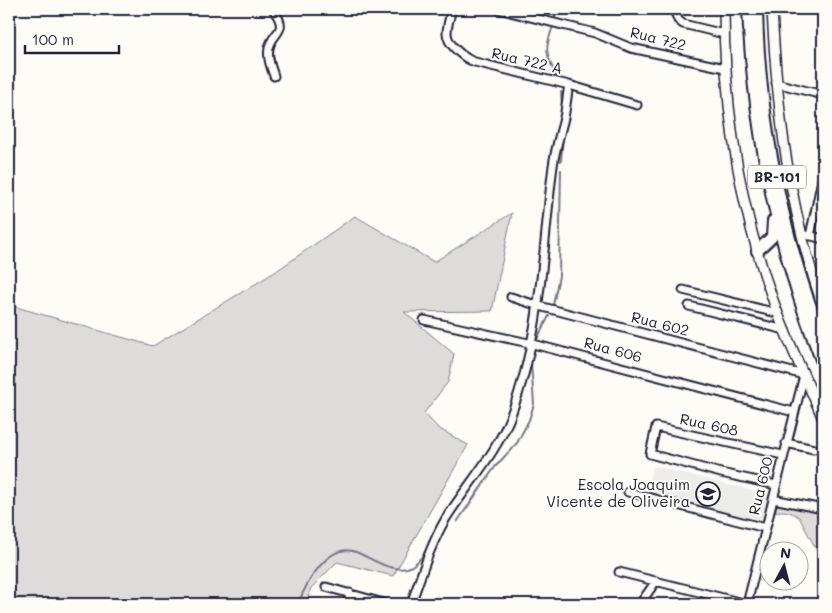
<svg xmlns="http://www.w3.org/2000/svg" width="832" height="613" viewBox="0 0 832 613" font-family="Mali,sans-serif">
<rect width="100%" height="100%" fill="#fdfcf7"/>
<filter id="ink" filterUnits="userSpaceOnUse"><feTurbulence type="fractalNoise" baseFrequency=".02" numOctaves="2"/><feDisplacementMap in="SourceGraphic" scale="10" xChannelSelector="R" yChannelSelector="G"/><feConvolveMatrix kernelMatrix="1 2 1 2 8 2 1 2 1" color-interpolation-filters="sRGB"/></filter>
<g filter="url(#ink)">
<path fill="#ecece9" d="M653,466l117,29 -7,27 -117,-29z"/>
<path fill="#dddcdb" stroke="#807f8b" d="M512,213l-20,98 -88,1 50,42 -6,28 -24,31 14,15 30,17 -75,131 -56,-14 -26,26 -5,16h-297v-299l144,41 122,-74 80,-56 79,46z
M775,504l48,9v49l-24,-45c-9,-6 -16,-7 -26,-5z"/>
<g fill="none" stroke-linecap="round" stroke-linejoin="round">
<path stroke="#787885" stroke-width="2" d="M555,17l2,-8
M552,29c-9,25 -4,26 5,50
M561,92l1,14
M561,161l2,-25
M553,305l6,-29 2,-106
M536,341l13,-25
M457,522l38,-55 22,-24 12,-23 5,-16 -3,-41
M298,604c8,-20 30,-63 58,-52 15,6 33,20 51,16 11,-3 18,-16 23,-25"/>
<g stroke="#22223b" stroke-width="11">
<path id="minor" d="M273,9c17,24 0,21 -4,39 -2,10 2,19 5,28
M452,9c-2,7 -5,17 -5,24 0,12 18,26 28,29l94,23 68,20
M498,9l97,24 36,15 94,20
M674,9l4,11 5,4 41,10
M776,83l47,12
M808,235l15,4
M810,236l13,-61
M683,290l94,23
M511,297l28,9 265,69 -57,229
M689,306l96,24
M424,320l109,24 261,68
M786,443l28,6
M776,485l-55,-12 -71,-19 6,-27 127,28
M628,492l137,36
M773,499l50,10
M619,572l128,32
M326,587l61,17
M347,604l3,-11
M411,604c10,-28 19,-58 34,-84 21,-34 52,-67 66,-105 31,-81 31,-164 42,-249 2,-16 7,-32 11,-48 2,-11 3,-22 5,-33
M640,604l16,-23"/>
</g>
<g stroke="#22223b" stroke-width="12">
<path id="major" d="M724,9c0,98 16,199 49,291 14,41 34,80 50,119
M772,9c5,104 17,199 51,298"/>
</g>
<g stroke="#22223b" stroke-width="14">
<path id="highway" d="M748,9c5,123 30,242 75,356
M757,9c2,109 26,229 66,331
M757,251l15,-14 1,-16"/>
</g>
<use href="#minor" stroke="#fdfcf7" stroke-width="7"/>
<use href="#major" stroke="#fdfcf7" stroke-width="9"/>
<use href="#highway" stroke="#fdfcf7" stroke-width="10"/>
</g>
</g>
<defs>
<g id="school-ring" transform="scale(1.25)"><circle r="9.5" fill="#fdfcf7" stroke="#22223b" stroke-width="1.5"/><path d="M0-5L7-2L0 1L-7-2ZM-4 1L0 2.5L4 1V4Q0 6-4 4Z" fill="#22223b"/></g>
</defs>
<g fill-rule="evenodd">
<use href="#school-ring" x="708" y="494"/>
</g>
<g text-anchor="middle" stroke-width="4" stroke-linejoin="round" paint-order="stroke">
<rect fill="#fdfcf7" stroke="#646373" stroke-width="1" x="748" y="165.5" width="58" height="23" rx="4"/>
<g font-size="14" font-weight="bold" fill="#22223b">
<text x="777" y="182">BR-101</text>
</g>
<g font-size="15" fill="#22223b" stroke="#fdfcf7">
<text transform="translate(658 39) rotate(14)" y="5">Rua 722</text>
<text transform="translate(527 61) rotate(13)" y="5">Rua 722 A</text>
<text transform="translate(660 324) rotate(14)" y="5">Rua 602</text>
<text transform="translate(613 350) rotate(15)" y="5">Rua 606</text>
<text transform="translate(709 425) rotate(12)" y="5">Rua 608</text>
<text transform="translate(761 486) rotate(-76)" y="5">Rua 600</text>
</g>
<g font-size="15" fill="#22223b" stroke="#fdfcf7" text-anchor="end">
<text x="690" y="490">Escola Joaquim<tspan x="690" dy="17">Vicente de Oliveira</tspan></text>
</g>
</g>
<rect width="832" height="613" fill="none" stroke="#fdfcf7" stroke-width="30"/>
<rect x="15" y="15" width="802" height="583" fill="none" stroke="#22223b" stroke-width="2" filter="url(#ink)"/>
<g transform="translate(784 566) rotate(7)"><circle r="24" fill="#fdfcf7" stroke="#a5a5ac"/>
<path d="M0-4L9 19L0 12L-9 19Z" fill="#22223b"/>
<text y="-8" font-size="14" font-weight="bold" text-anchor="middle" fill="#22223b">N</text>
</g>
<path d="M25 45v8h94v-8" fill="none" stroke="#22223b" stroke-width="2.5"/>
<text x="32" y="45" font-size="15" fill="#22223b" stroke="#fdfcf7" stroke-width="4" paint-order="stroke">100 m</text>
</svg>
